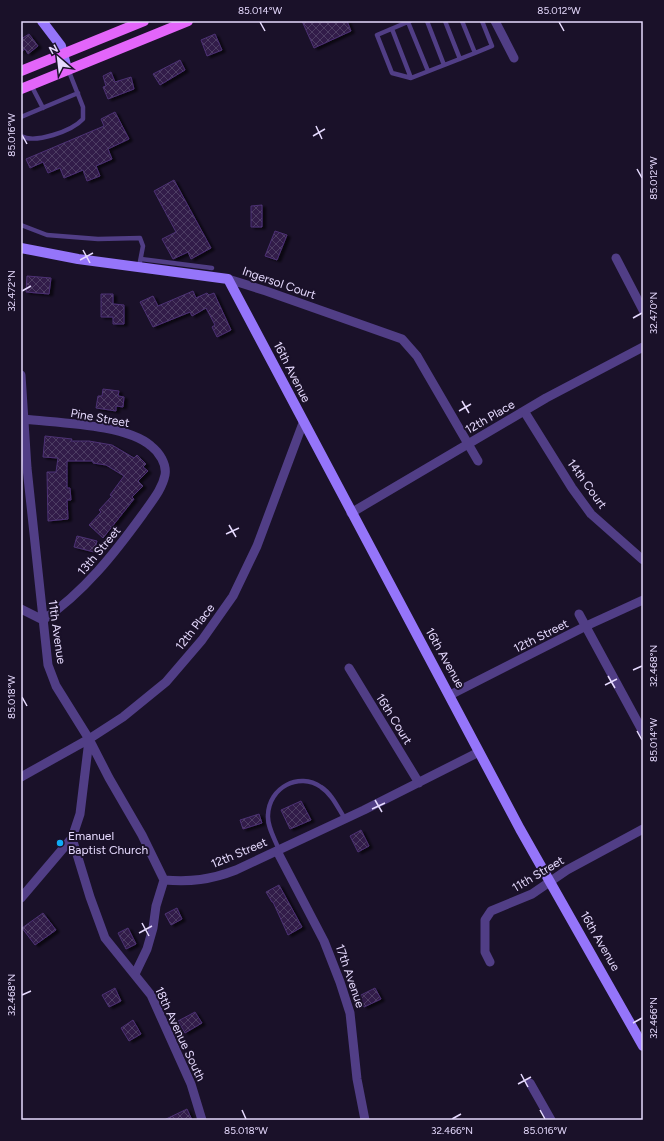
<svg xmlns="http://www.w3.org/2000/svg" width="664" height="1141" viewBox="0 0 664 1141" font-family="Figtree,sans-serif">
<defs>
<pattern id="building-cross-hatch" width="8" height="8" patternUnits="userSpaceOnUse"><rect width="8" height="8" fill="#301e49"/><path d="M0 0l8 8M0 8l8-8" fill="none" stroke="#4e3e64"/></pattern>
<filter id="shadow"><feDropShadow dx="3.5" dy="2" stdDeviation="1" flood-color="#0009"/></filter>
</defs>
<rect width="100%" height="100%" fill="#1a1129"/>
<path fill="url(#building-cross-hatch)" stroke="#4d3174" filter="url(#shadow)" d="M302,21h45l4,10 -37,17z
M29,34l9,12 -10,8 -3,-5 -4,3v-13z
M215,34l7,16 -15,6 -6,-16z
M180,60l5,10 -25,15 -7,-11z
M111,72l4,10 16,-5 3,12 -26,10 -5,-12 3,-1 -3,-10z
M115,112l14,27 -21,10 4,10 -16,7 4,10 -13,5 -4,-11 -19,8 -4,-10 -12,5 -5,-11 -13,6 -4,-9 78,-33 -3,-7z
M174,180l37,68 -20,11 -3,-7 -15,7 -11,-20 14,-7 -22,-41z
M262,205v22h-11v-21z
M275,231l12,4 -10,25 -12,-4z
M27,276l24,2 -2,16 -23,-2z
M193,291l3,7 11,-5 2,2 5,-2 17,37 -14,7 -5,-10 3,-2 -9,-17 -14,8 -2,-4 -37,15 -13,-25 13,-6 5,10z
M101,294h12v10l11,1v19h-11v-7h-12z
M103,389l16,2 -1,5 6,1 -1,10 -7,-1v5l-20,-3 2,-12h4z
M45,436l27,3 -1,2h18l23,4 22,13 3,-3 9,9 -3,3 5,4 -10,10 5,5 -11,11 2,2 -31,39 -14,-13 12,-13 -2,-2 13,-14 -2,-1 14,-19 -18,-11 -13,-2v-2h-26v27h3l1,12h-4l1,19 -20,2 -1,-49h9l2,-14 -15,-1z
M77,536l20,5 -3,11 -20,-5z
M301,801l10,19 -21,9 -9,-19z
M259,814l3,9 -19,6 -3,-9z
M361,830l8,16 -11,6 -8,-16z
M279,885l23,42 -14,8 -15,-33h-1l-6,-10z
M177,908l5,11 -11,6 -6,-11z
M43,913l13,17 -21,15 -13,-17z
M128,928l8,16 -10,5 -8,-16z
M115,988l6,13 -12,6 -7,-12z
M375,988l6,11 -17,8 -5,-11z
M195,1012l7,11 -17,10 -7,-12z
M133,1020l8,14 -12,7 -8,-13z
M187,1109l5,11h-28z"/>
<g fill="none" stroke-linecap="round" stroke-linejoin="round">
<path stroke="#513e86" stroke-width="4.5" d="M410,21l-33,14 15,38 19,5 64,-25 -13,-32
M427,21l17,44
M445,21l15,38
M408,22l20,49
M392,29l19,49
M475,53l17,-7 -10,-25
M31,85l12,23
M21,117l57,-24
M21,136c14,8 51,-5 62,-17v-12l-15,-38
M21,225l26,10 51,4 42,-1 3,8 -4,21
M141,259l71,9
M279,850c-4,-11 -12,-23 -11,-35 1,-28 31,-43 53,-28 11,7 17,21 24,32"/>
<path stroke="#513e86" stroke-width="9" d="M495,21l19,37
M616,258l27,52
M228,279l38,12 136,48 15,17 61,105
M21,375l6,93 21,197 8,21 33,53 20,39 33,57 22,45
M524,411l48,77 19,26 52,46
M21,422l3,-3c34,4 102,5 127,27 8,6 16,18 14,29 -3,15 -14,27 -22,39 -29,40 -59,78 -100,106
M351,513l195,-115 97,-51
M21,609l22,11
M579,614l64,118
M349,668l70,115
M450,695l136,-69 57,-26
M89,740l-9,74 -8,24 18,59 15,41 46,57 40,89 11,36
M21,777l68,-38 34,-22 43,-35 36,-42 31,-44 24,-50 46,-123
M277,851l47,90 16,41 10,31 7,66 8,41
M164,880c27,2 46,0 72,-10l128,-60 115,-58
M21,898l51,-60
M490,962l-5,-10v-32l6,-9 41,-17 35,-24 76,-41
M135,974l12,-25 6,-21 3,-22 8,-26
M530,1083l21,37"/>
<path stroke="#9575fa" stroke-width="10" d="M42,21l19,25 6,23
M21,248l57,11 150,20 292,550 123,217"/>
<path stroke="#e365fa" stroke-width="10" d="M21,71l123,-50
M21,89l167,-68"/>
</g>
<path fill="none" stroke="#e6dafe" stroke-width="1.5" d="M260,22l5,9M559,22l5,9M316,126l6,13M22,135l5,9M313,136l12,-7M637,169l5,9M83,250l7,13M80,260l13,-7M22,291l9,-5M633,318l9,-5M462,401l7,12M459,411l12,-7M229,525l7,12M226,534l13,-6M633,670l9,-4M608,676l7,12M605,685l12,-6M22,697l5,9M637,731l5,9M375,800l7,12M372,809l13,-6M142,923l7,13M139,933l13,-7M22,995l9,-4M633,1023l9,-5M521,1074l7,13M518,1084l13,-7M242,1110l4,9M540,1110l5,9M452,1119l9,-5"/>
<circle fill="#0eacf7" stroke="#1a1129" stroke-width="1.5" cx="60" cy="843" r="4"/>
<g text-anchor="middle" stroke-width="4" stroke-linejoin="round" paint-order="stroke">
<g font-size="12" fill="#e6dafe" stroke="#1a1129">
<text transform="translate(279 283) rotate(19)" y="4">Ingersol Court</text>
<text transform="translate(292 372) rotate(63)" y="4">16th Avenue</text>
<text transform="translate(490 417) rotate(-30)" y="4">12th Place</text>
<text transform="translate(100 418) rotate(10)" y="4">Pine Street</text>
<text transform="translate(587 484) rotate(54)" y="4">14th Court</text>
<text transform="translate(99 551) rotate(-50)" y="4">13th Street</text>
<text transform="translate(195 627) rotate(-52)" y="4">12th Place</text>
<text transform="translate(57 632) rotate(82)" y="4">11th Avenue</text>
<text transform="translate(541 636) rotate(-27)" y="4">12th Street</text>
<text transform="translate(445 658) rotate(61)" y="4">16th Avenue</text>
<text transform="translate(394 719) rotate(58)" y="4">16th Court</text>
<text transform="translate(239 853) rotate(-23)" y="4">12th Street</text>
<text transform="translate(538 874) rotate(-31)" y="4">11th Street</text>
<text transform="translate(600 941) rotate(60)" y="4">16th Avenue</text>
<text transform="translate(350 976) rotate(71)" y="4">17th Avenue</text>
<text transform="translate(180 1034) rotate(65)" y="4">18th Avenue South</text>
</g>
<g font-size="12" fill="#e6dafe" stroke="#1a1129" text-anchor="start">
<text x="68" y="840">Emanuel<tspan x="68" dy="14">Baptist Church</tspan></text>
</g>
</g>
<rect width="664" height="1141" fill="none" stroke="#1a1129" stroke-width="44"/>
<g transform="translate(58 58) rotate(332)" stroke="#1a1129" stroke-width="3" paint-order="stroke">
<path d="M0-3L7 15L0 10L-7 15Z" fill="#e6dafe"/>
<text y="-6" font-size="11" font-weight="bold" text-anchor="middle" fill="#e6dafe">N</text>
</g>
<rect x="22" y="22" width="620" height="1097" fill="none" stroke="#e6dafe" stroke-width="1.5"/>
<g font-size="10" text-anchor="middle" fill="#e6dafe">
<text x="260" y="14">85.014°W</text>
<text x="559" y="14">85.012°W</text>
<text transform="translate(11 135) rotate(-90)" y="4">85.016°W</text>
<text transform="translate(653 178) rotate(-90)" y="4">85.012°W</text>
<text transform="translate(11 291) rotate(-90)" y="4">32.472°N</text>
<text transform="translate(653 313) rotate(-90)" y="4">32.470°N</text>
<text transform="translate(653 666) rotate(-90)" y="4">32.468°N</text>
<text transform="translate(11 697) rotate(-90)" y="4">85.018°W</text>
<text transform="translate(653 740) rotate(-90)" y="4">85.014°W</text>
<text transform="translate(11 995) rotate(-90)" y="4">32.468°N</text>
<text transform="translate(653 1018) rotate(-90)" y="4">32.466°N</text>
<text x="246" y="1134">85.018°W</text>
<text x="452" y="1134">32.466°N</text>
<text x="545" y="1134">85.016°W</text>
</g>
</svg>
